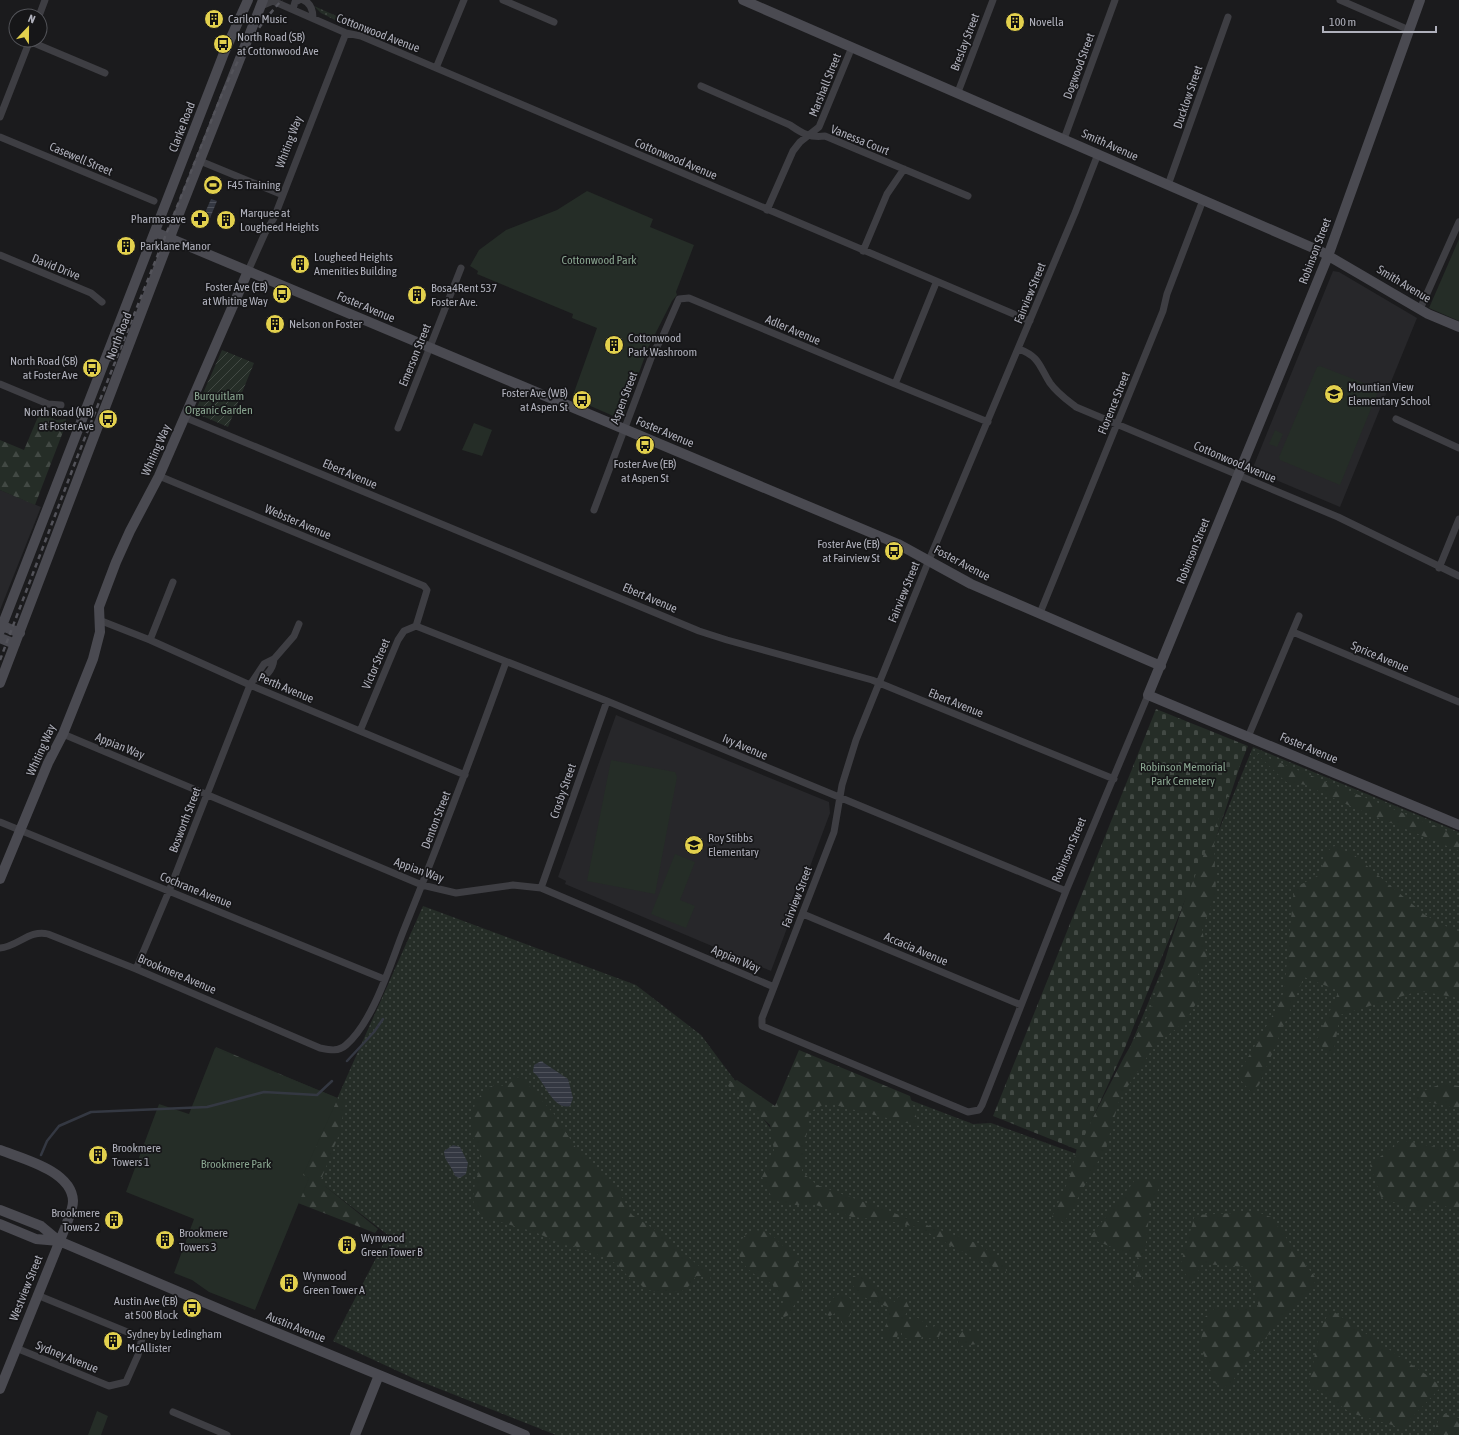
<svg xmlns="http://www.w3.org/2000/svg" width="1459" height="1435" viewBox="0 0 1459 1435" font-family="'Asap Condensed',sans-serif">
<defs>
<pattern id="grass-dots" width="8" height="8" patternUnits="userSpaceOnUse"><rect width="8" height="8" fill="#252d27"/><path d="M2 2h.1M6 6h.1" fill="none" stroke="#424944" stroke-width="1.8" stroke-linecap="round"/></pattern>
<pattern id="forest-firs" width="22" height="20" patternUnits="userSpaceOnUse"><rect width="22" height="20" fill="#252d27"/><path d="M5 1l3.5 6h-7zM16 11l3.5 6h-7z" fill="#424944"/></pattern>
<pattern id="cemetery-stones" width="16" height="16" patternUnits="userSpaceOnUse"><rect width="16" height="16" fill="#252d27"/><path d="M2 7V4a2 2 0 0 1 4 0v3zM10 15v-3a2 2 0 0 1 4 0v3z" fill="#424944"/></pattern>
<pattern id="garden-furrows" width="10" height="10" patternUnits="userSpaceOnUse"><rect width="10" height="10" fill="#252d27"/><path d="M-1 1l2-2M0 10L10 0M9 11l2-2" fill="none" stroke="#424944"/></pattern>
<pattern id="water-rules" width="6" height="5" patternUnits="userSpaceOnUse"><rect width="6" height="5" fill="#343842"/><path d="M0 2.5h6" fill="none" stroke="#4f525b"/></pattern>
</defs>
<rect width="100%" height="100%" fill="#1b1b1d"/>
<path fill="#27272a" d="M1333,271l6,1 78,46 -77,189 -88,-37z
M0,490l41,17 -41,103z
M616,715l213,87 1,11 -59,158 -206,-87 1,-3 -8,-4z"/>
<path fill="url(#grass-dots)" d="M314,6l27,12 -2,4 -18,-9z
M1253,747l206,85v603h-903l-139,-55 -84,-39 55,-106 -62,-48 -23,-12 120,-269 213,79 65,50 70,94 47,-64 155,59 18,-1 94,34z"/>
<path fill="url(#forest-firs)" d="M40,412l16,8 10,-1v5l-31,81 -35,-15v-50l24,10z
M1256,753l203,83v15l-109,-45 -44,-21 -20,-3z
M1242,760l-28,84 2,50 -14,34 5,30 -9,17 2,22 -15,25 -30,23 -35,53 -14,49 -42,76 -12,-6 17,-38 8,-31 47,-91 26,-45 19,-65 62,-184z
M1334,846l19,8 72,61 34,18v65l-40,-7 -79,24 -7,41 -17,-15 23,-50 -35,-14 -45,108 -8,7 -14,-16 37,-63 10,-21 10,-104 27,-14 3,-20z
M216,1047l130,55 -8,35 -18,45 58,47 -3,4 -77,-30 -105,-94z
M799,1050l111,46 9,30 -92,-23 -18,9 -7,60 15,13 159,58 29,18 1,12 -51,-25 -35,-20 -35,-8 -33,-3 -36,-12h-24l-19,-5 -11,-23 12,-26 -4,-26 -44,-41 11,-4 38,26z
M518,1077l5,2 31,35 24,37 42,42 12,22 36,23 14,14 28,23 1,6 -8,-5h-7l-7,10 -7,5 -26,1 -11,-3 -7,-7 -7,-2 -12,-14 -10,-7 -35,-13 -11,-1 -28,-13 -49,-14 -8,-5 -4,-5 -1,-11 2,-14 5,-15v-15l-10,-22 5,-28 11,-15 11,-4c9,5 13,-2 21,-7z
M1444,1083l15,3v23l-43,-10 -1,-5z
M1401,1140l58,12v60l-29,-12 -12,12 -37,-15 -11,-32z
M1163,1179l-13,29 -9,77 -5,7 -2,-7 5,-27 -50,-20 46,-58z
M1257,1212l14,5 46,63 -74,83 -14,25 -13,-4 -16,-38 5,-29 10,-9h44l-11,-41 -46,-3 -10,20 -12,-18 15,-51z
M753,1230l12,1 9,6 21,20 6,16 2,15 -14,27 -5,2 -5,-4 4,-11c-3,-8 -7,-15 -14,-20 -3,-2 -6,-3 -9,-4 -20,-12 -33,-34 -7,-48z
M860,1275c12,9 22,19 35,27l4,-6 5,1 5,10 -5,11 6,2 8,-2 7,5 4,6 8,-4 5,5 -5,11 -13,-5 -9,5 -13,-4v-4h-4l-2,8 -13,-2 7,-31 -31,-13 -7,-11 1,-8z
M841,1293l8,4 5,9 -8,18 -3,1 -3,-9 -5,-3 -5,3 -3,-1 -2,-5 8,-12z
M1330,1309l101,69 10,9 -39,41 -51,-15 -42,-29 10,-50z
M964,1329l16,5 -2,10 -19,2 -2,-7z
M1441,1413l18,5v17h-26z"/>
<path fill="url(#cemetery-stones)" d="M1156,709l92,37 -124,304 -46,100 -85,-34z"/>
<path fill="#252d27" d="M587,191l66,28 -3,8 44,18 -18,47 1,3 -5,6 -24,47 -24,66 -6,4 -46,-20 25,-70 -25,-10 1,-4 -96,-40 1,-3 -8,-5 9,-16 27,-20 51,-20z
M1459,239v82l-30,-13z
M1320,366l59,23 -39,96 -60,-25 -1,-3 38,-90z
M474,423l18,7 -10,26 -20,-6z
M1275,430l8,4 -6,13 -8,-3z
M611,760l64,12 2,5 -22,117 -68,-13z
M675,854l20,8 -15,38 15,6 -9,22 -35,-14z
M215,1048l123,50 -35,77 6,3 -54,132 -46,-18 -17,-12 -18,-7 20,-54 -68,-27 33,-88 30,10z
M97,1411l11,5 -7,19h-13z"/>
<path fill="url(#garden-furrows)" d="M222,350l32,13 -26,64 -28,-12 -3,-8z"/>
<path fill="url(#water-rules)" d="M211,199l6,2 -7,17 -6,-3z
M541,1061l27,18 5,19 -3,8c-17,5 -25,-25 -37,-34l1,-7z
M453,1145l7,2 8,16 -2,11 -6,4 -5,-2c-3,-10 -11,-15 -11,-25z"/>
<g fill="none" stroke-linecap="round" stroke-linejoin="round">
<path stroke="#343842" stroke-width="2.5" d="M347,1061l27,-29 9,-13
M41,1155l6,-14 12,-15 32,-14 116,-5 57,-15 53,3 15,-14"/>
<path stroke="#3e3e43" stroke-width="7" d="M303,0c8,3 10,10 10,18
M503,0l51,22
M1340,0l69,30
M261,6l12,-5 73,32 15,3 669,285
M293,9l2,-7 4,-2
M39,16l6,-16
M29,41l76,32
M436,68l28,-68
M701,86l89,39c13,9 20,13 35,11l143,60
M958,92l35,-92
M0,117l30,-77
M0,137l154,64
M1064,139l51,-139
M1098,154l-23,59 -146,347 -73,180 -14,45 -8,47 -72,186v8l206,86 11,-2 3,-5 84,-214 82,-196
M200,161l83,34
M1168,185l60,-168
M767,210l26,-59 7,-9 19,-15 33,-80
M863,251l24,-57 17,-25
M0,255l91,38 11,9
M248,271l17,-38 9,-15 72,-185
M1420,309l39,-87
M1019,349c21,8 20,17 31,34 7,10 17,17 26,24l262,110 121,59
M0,384l48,20 13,1
M895,384l93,38
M184,417l515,214 28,9 145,40 242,99
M1396,419l63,29
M398,428l63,-160
M159,476l265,110 3,4 -11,36 -12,5 -6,9 -38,91
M594,510l59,-157 9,-15 17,-39 10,-1 206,86 41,-101
M1439,568l20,-49
M1040,613l123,-302 4,-17 36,-94
M99,620l51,20 100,45 215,90
M416,626l191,75 459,190
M1293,632l166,70
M150,640l23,-58
M255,679c11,0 18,-10 19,-20
M63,734l359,151 34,8 57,-8 28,3 233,99
M1248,737l51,-121
M0,822l384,157
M541,888l66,-187
M803,914l218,91
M0,948c17,-1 30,-19 48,-14l88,35 184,79c10,2 18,4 26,-3 27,-23 44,-80 57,-113 36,-89 70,-179 103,-270
M136,969l33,-78 81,-206 14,-21 10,-5 20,-23 5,-12
M16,1348l93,38 17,-4 12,-27 4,-17 -105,-43
M173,1412l54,23"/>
<path stroke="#4a4a51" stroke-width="10" d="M743,0l577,251 108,63 31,13
M1420,0l-92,256 -180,439 311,130
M155,232l743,312 73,40 190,82
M0,625l20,8
M0,631l224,-578 24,-53
M0,638l15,6
M0,683l180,-472 83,-211
M0,879l48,-116 15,-29 30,-75 7,-27 -1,-25 17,-45 14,-31 29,-55 89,-205
M0,1150c23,9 72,21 73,51 0,9 -5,18 -8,27l-65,161
M0,1210l41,16 18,15
M0,1224l36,15 23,2 184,78 282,116
M355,1435l24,-60"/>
<path stroke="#53535a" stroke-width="2.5" stroke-dasharray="5 4" stroke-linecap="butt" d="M110,361l13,-33
M0,660l78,-205 144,-361c15,-35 34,-66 60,-94"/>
</g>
<defs>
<g id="building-disc" transform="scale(1)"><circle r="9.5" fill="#e2d04d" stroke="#161618"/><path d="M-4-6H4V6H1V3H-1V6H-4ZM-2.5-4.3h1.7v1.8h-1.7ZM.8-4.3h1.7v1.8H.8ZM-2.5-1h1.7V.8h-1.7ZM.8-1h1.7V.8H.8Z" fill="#111"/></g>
<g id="bus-disc" transform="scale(1)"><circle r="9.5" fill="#e2d04d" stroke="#161618"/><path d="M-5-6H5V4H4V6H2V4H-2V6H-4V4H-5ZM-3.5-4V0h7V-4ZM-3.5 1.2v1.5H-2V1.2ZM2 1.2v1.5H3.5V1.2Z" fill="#111"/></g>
<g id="stadium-disc" transform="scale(1)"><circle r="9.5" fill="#e2d04d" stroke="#161618"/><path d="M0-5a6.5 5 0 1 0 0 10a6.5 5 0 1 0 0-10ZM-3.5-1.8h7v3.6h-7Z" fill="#111"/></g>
<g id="pharmacy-disc" transform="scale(1)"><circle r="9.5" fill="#e2d04d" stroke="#161618"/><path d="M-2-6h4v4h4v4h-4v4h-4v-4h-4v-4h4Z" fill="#111"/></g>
<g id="school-disc" transform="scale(1)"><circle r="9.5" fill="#e2d04d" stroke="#161618"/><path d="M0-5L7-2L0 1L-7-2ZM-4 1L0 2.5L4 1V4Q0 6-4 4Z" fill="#111"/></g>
</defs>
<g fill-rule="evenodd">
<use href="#building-disc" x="214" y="19"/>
<use href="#building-disc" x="1015" y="22"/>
<use href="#bus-disc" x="223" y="44"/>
<use href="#stadium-disc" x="213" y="185"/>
<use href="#pharmacy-disc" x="200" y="219"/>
<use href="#building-disc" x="226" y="220"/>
<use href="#building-disc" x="126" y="246"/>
<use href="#building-disc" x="300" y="264"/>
<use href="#bus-disc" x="282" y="294"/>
<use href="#building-disc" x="417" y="295"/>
<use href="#building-disc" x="275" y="324"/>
<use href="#building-disc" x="614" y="345"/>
<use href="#bus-disc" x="92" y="368"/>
<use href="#school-disc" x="1334" y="394"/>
<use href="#bus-disc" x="582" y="400"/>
<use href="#bus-disc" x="108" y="419"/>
<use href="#bus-disc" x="645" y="445"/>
<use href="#bus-disc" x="894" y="551"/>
<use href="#school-disc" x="694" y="845"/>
<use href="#building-disc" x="98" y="1155"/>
<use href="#building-disc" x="114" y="1220"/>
<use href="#building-disc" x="165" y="1240"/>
<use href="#building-disc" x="347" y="1245"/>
<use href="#building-disc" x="289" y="1283"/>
<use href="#bus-disc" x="192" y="1308"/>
<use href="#building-disc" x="113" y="1341"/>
</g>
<g text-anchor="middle" stroke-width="3.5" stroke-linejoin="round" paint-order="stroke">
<g font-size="12" fill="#afb0bb" stroke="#161618" text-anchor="start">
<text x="228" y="23">Carilon Music</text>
<text x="1029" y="26">Novella</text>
<text x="237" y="41">North Road (SB)<tspan x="237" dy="14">at Cottonwood Ave</tspan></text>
<text x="227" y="189">F45 Training</text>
<text x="240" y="217">Marquee at<tspan x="240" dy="14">Lougheed Heights</tspan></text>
<text x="186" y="223" text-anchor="end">Pharmasave</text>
<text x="140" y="250">Parklane Manor</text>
<text x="314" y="261">Lougheed Heights<tspan x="314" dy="14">Amenities Building</tspan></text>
<text x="268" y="291" text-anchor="end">Foster Ave (EB)<tspan x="268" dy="14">at Whiting Way</tspan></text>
<text x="431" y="292">Bosa4Rent 537<tspan x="431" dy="14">Foster Ave.</tspan></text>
<text x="289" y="328">Nelson on Foster</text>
<text x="628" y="342">Cottonwood<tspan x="628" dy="14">Park Washroom</tspan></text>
<text x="78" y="365" text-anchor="end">North Road (SB)<tspan x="78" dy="14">at Foster Ave</tspan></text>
<text x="1348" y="391">Mountian View<tspan x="1348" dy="14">Elementary School</tspan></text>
<text x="568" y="397" text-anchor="end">Foster Ave (WB)<tspan x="568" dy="14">at Aspen St</tspan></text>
<text x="94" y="416" text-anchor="end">North Road (NB)<tspan x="94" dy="14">at Foster Ave</tspan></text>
<text x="645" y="468" text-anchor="middle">Foster Ave (EB)<tspan x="645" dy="14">at Aspen St</tspan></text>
<text x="880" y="548" text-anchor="end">Foster Ave (EB)<tspan x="880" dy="14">at Fairview St</tspan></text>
<text x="708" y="842">Roy Stibbs<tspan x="708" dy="14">Elementary</tspan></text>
<text x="112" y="1152">Brookmere<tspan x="112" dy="14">Towers 1</tspan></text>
<text x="100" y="1217" text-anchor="end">Brookmere<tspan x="100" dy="14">Towers 2</tspan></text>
<text x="179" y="1237">Brookmere<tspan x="179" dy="14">Towers 3</tspan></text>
<text x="361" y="1242">Wynwood<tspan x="361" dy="14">Green Tower B</tspan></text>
<text x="303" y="1280">Wynwood<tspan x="303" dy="14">Green Tower A</tspan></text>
<text x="178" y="1305" text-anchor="end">Austin Ave (EB)<tspan x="178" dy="14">at 500 Block</tspan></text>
<text x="127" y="1338">Sydney by Ledingham<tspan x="127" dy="14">McAllister</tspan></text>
</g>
<g font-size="12" fill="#afb0bb" stroke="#161618">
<text transform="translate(378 33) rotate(21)" y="4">Cottonwood Avenue</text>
<text transform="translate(965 42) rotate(-69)" y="4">Breslay Street</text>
<text transform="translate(1079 66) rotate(-70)" y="4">Dogwood Street</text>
<text transform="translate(825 85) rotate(-68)" y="4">Marshall Street</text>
<text transform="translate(1188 97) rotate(-71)" y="4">Ducklow Street</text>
<text transform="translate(182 127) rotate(-69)" y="4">Clarke Road</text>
<text transform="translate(860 140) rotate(22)" y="4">Vanessa Court</text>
<text transform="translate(289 142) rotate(-69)" y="4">Whiting Way</text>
<text transform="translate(1110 145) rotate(24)" y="4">Smith Avenue</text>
<text transform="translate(81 159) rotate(23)" y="4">Casewell Street</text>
<text transform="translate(676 159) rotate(23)" y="4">Cottonwood Avenue</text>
<text transform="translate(1315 251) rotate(-69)" y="4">Robinson Street</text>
<text transform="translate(56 267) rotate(22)" y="4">David Drive</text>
<text transform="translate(1404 284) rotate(31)" y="4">Smith Avenue</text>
<text transform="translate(1030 293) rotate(-68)" y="4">Fairview Street</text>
<text transform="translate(366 307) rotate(23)" y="4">Foster Avenue</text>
<text transform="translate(793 330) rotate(23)" y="4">Adler Avenue</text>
<text transform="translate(119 336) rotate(-69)" y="4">North Road</text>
<text transform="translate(415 355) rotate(-68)" y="4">Emerson Street</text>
<text transform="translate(624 398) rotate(-69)" y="4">Aspen Street</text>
<text transform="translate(1114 403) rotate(-68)" y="4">Florence Street</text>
<text transform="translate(665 432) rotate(23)" y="4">Foster Avenue</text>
<text transform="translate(156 450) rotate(-66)" y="4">Whiting Way</text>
<text transform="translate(1235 462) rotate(23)" y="4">Cottonwood Avenue</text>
<text transform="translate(350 474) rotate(23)" y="4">Ebert Avenue</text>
<text transform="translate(298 522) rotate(23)" y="4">Webster Avenue</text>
<text transform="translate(1193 551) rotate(-68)" y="4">Robinson Street</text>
<text transform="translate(962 563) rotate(28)" y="4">Foster Avenue</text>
<text transform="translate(904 592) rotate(-68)" y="4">Fairview Street</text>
<text transform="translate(650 598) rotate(23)" y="4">Ebert Avenue</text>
<text transform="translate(1380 657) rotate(23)" y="4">Sprice Avenue</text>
<text transform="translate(376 664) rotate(-67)" y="4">Victor Street</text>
<text transform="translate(286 688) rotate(23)" y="4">Perth Avenue</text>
<text transform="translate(956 703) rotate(22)" y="4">Ebert Avenue</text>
<text transform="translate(120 746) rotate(22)" y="4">Appian Way</text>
<text transform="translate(745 747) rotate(23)" y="4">Ivy Avenue</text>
<text transform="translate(1309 748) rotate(23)" y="4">Foster Avenue</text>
<text transform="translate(41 750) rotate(-66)" y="4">Whiting Way</text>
<text transform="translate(563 791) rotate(-71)" y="4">Crosby Street</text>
<text transform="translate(185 820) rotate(-69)" y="4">Bosworth Street</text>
<text transform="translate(436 820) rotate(-69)" y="4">Denton Street</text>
<text transform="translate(1069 850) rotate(-67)" y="4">Robinson Street</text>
<text transform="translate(419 870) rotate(20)" y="4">Appian Way</text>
<text transform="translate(196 890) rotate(22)" y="4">Cochrane Avenue</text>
<text transform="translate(797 897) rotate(-69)" y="4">Fairview Street</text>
<text transform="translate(916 949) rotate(23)" y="4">Accacia Avenue</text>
<text transform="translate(736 959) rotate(23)" y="4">Appian Way</text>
<text transform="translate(177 974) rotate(23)" y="4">Brookmere Avenue</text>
<text transform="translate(26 1288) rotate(-68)" y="4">Westview Street</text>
<text transform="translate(296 1327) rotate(22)" y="4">Austin Avenue</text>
<text transform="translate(67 1357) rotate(22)" y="4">Sydney Avenue</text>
</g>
<g font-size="12" fill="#88a48f" stroke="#161618">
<text x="599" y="264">Cottonwood Park</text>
<text x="219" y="400">Burquitlam<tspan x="219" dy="14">Organic Garden</tspan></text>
<text x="1183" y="771">Robinson Memorial<tspan x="1183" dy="14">Park Cemetery</tspan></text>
<text x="236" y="1168">Brookmere Park</text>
</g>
</g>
<g transform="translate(28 28) rotate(22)"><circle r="19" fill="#161618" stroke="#535459"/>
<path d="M0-3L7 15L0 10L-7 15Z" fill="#e2d04d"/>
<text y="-6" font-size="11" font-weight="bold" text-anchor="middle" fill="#afb0bb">N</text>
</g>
<path d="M1323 26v6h113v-6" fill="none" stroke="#afb0bb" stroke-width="2"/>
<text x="1329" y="26" font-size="12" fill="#afb0bb" stroke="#161618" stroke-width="3" paint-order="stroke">100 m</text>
</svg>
